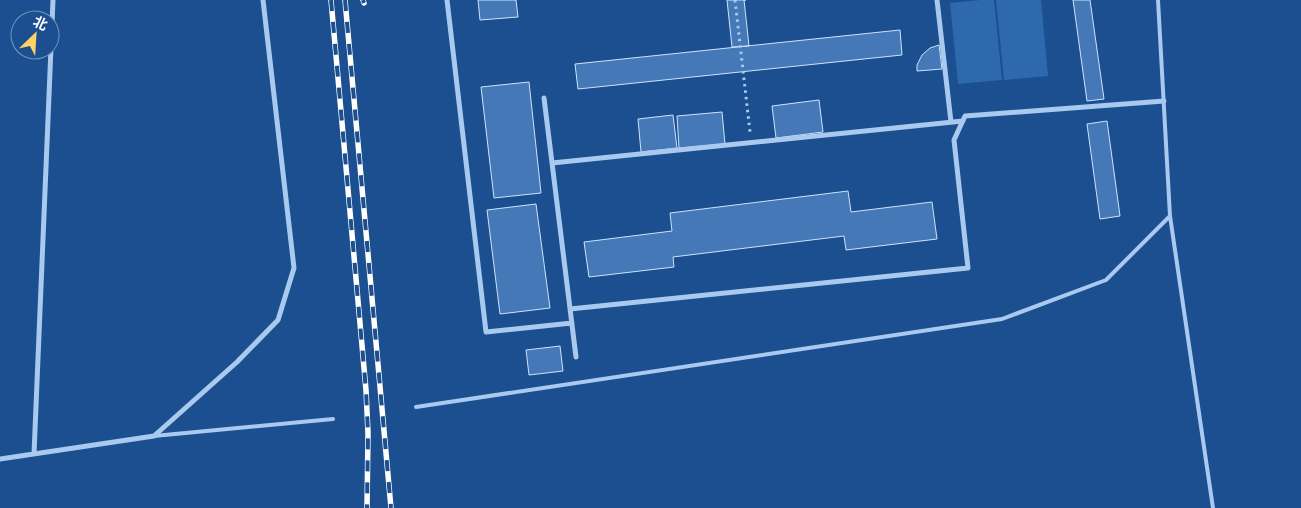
<svg xmlns="http://www.w3.org/2000/svg" width="1301" height="508" viewBox="0 0 1301 508" font-family="Commissioner,'Noto Sans SC',sans-serif">
<rect width="100%" height="100%" fill="#1b4f8f"/>
<path fill="#2e69ad" d="M981,0h13l8,80 -44,4 -8,-81z
M996,0h45l7,76 -44,4z"/>
<path fill="#4478b7" stroke="#cfe3fa" d="M478,0h38l2,17 -38,3z
M727,0h19h-2l5,46 -17,1z
M1073,0h17l14,99 -17,2z
M900,30l2,25 -324,34 -3,-25z
M939,45l3,24 -25,2v-6l5,-10 8,-7z
M529,82l12,111 -47,5 -13,-111z
M819,100l4,32 -47,6 -4,-32z
M722,112l3,32 -46,4 -2,-32z
M673,115l4,33 -36,4 -3,-33z
M1107,121l13,95 -20,3 -13,-95z
M848,191l3,21 81,-10 5,37 -91,11 -2,-14 -171,21 1,10 -85,10 -5,-35 88,-11 -2,-18z
M536,204l14,104 -50,6 -13,-104z
M560,346l3,25 -34,4 -3,-25z"/>
<g fill="none" stroke-linecap="round" stroke-linejoin="round">
<path stroke="#a9c9ee" stroke-width="3" stroke-dasharray="2.5 4" stroke-linecap="butt" d="M735,0l15,132"/>
<path stroke="#a9c9ee" stroke-width="4" d="M1170,216l43,292
M416,407l586,-88 104,-39 64,-64 -12,-216
M154,436l179,-17"/>
<path stroke="#a9c9ee" stroke-width="5" d="M447,0l39,332 86,-9
M937,0l14,122
M544,98l32,259
M552,163l411,-42
M570,309l398,-41 -14,-128 11,-24 199,-15
M34,454l19,-454
M0,459l154,-23 83,-74 41,-42 16,-52 -31,-268"/>
<g stroke="#fff" stroke-width="5.5">
<path id="rail" d="M331,0l35,390 2,43 -1,75
M345,0l46,508
M363,0l1,3"/>
</g>
<use href="#rail" stroke="#1b4f8f" stroke-width="4" stroke-dasharray="11" stroke-linecap="butt"/>
</g>
<g transform="translate(35 35) rotate(25)"><circle r="24" fill="#1b4f8f" stroke="#7695bc"/>
<path d="M0-4L9 19L0 12L-9 19Z" fill="#ffd166"/>
<text y="-8" font-size="14" font-weight="bold" text-anchor="middle" fill="#ffffff">北</text>
</g>
</svg>
